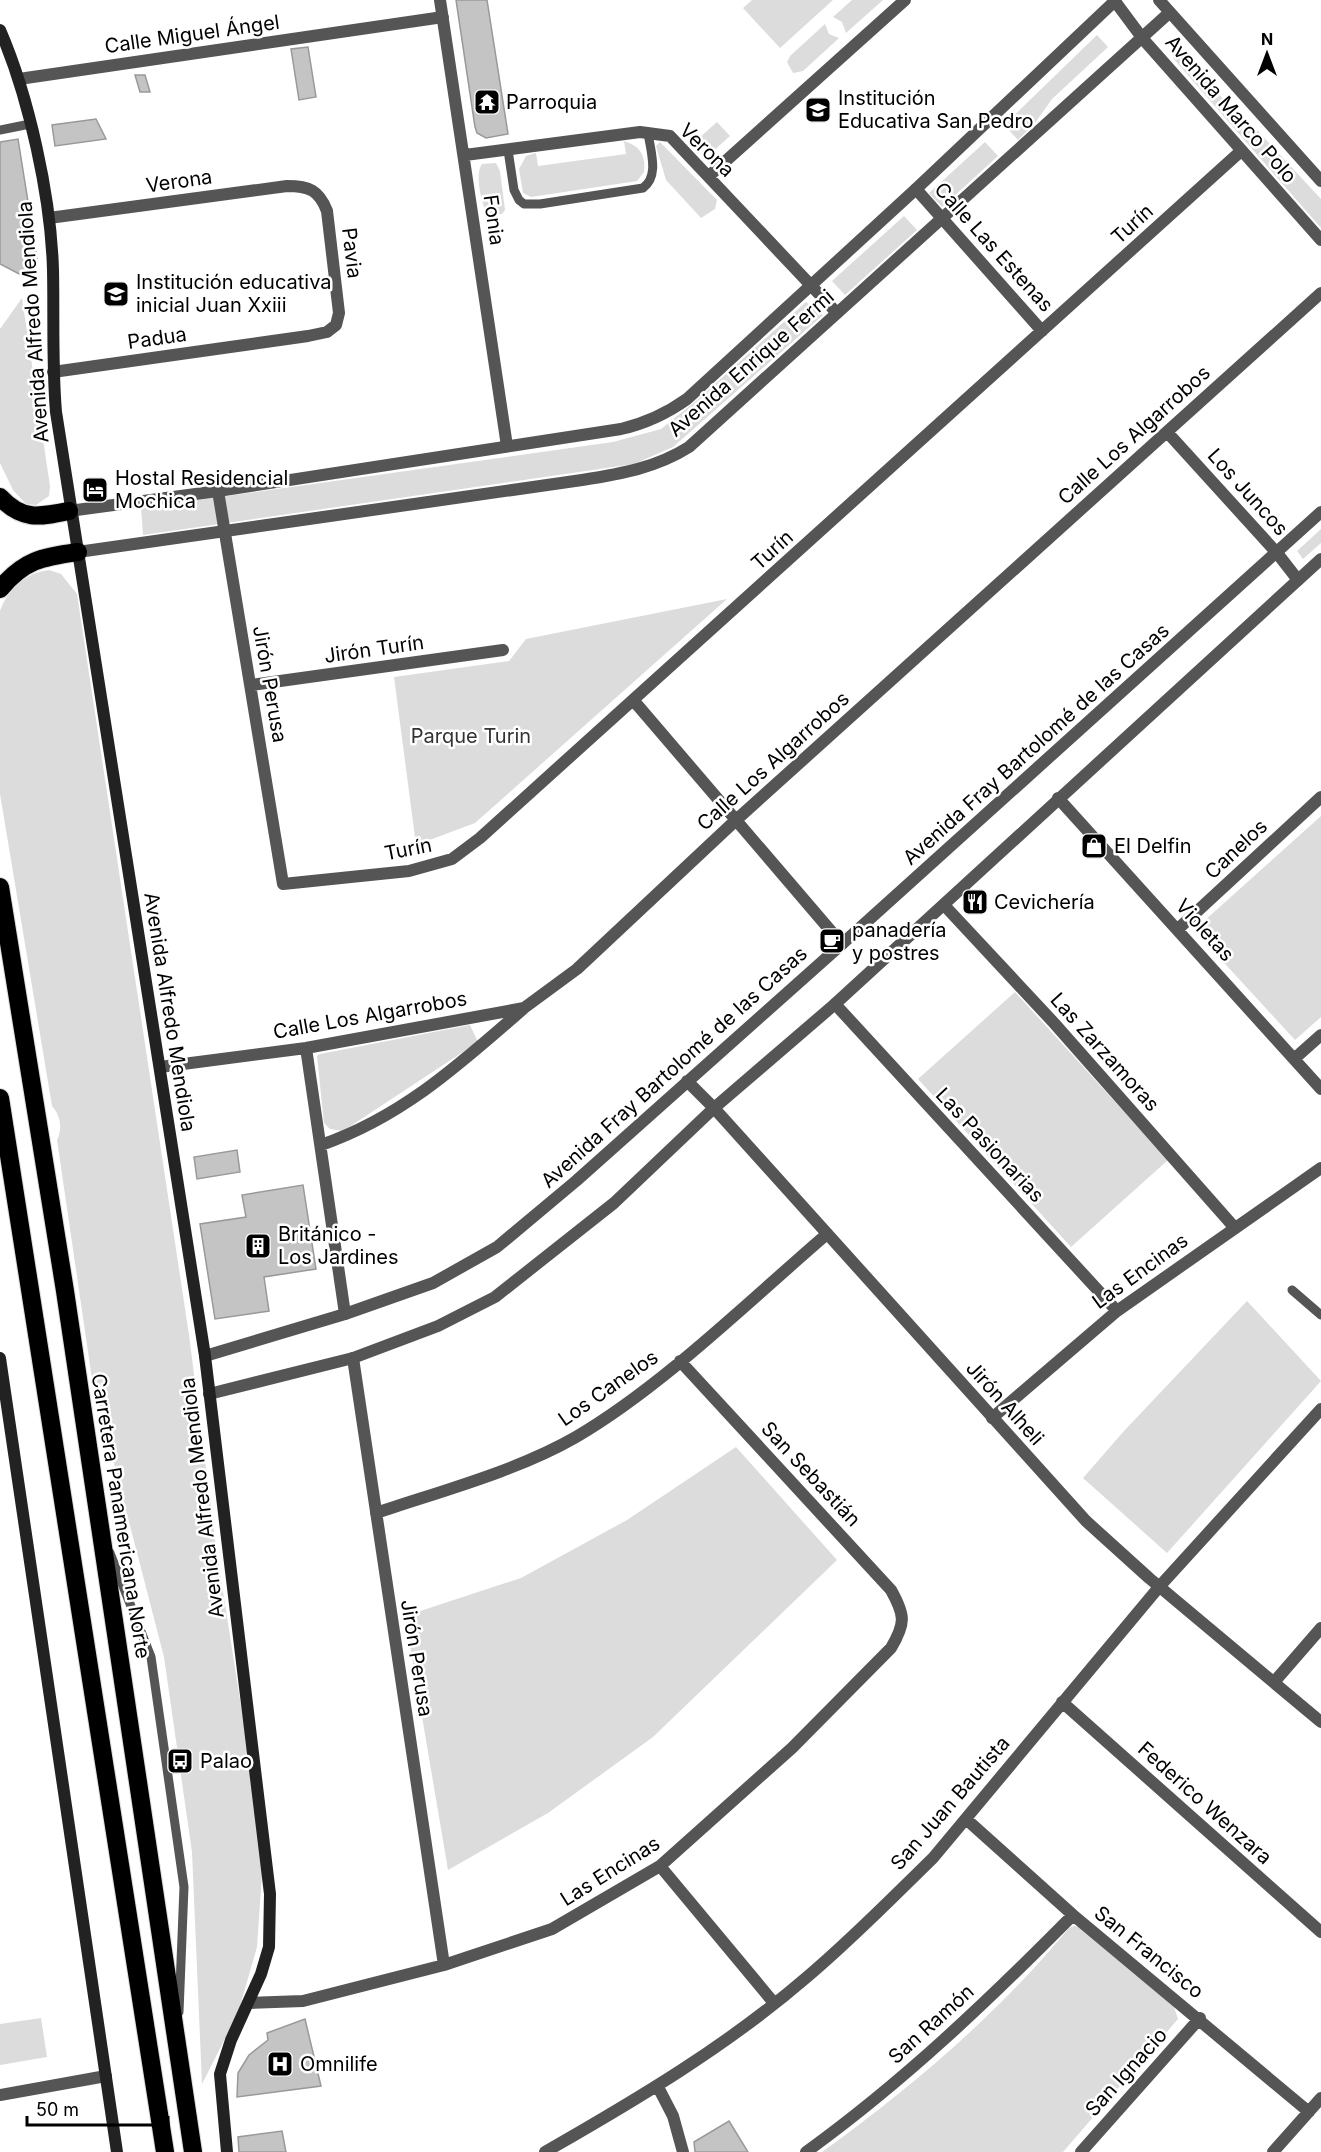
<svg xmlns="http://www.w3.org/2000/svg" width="1321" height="2152" viewBox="0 0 1321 2152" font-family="Inter,sans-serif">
<rect width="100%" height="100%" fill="#fff"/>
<path fill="#dcdcdc" d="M752,0h81l-53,48 -37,-40z
M852,0h31l-37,33 -4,-11 -9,-5z
M825,24l4,10 10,4 -36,33 -10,2 -6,-11 3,-6z
M1097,35l11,12 -56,52 -17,24 -17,17 -14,-15z
M1183,52l52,61 22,17 64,69v29l-148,-170z
M717,122l13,14 -19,17 -13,-14z
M624,141c16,5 22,14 20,31l-7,9 -106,16 -8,-4 -4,-24 7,-13 10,-3 2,13 88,-12z
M660,142l57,58 -2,9 -14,9 -35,-38 -10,-34z
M985,142l13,14 -56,51 -13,-14z
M496,163l4,8 5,39 -3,4 -15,1c-5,-12 -13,-40 -5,-51z
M904,216l13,14 -72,65 -13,-14z
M22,298l28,188 -1,10 -13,9 -10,-1 -13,-14 -13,-27v-134z
M806,302l17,13 -150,132 -39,17 -491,71 -2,-27 472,-66 48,-13 35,-28z
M1321,529v14l-18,16 -6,-8z
M49,570l12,4 16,20 112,741 27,212 42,267 4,60 -5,73 -19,66 -36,71 -10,-232 -28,-195 -72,-278 -35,-239c6,-12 3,-25 -5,-34l-52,-312v-183c8,-22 25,-38 49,-41z
M727,599l-252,224 -59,22 -22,-168 115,-16 17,-22z
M1321,816v201l-26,23 -101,-110z
M1015,992l153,168 -97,87 -153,-168z
M470,1025l8,17 -135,89 -13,-2 -6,-6 -7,-67 3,-2z
M1247,1301l74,80 -154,172 -84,-75 41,-47z
M736,1447l101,113 -184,177 -105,76 -100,57 -43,-254 116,-38 106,-58z
M1074,1926l7,1 93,80 4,12 -115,133h-241c89,-64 177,-139 247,-224z
M41,2018l6,39 -47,8v-41z"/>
<path fill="#c4c4c4" stroke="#999" stroke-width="1.5" d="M456,0h31l21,134 -22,4 -9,-5 -2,-6z
M308,47l8,50 -17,3 -8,-51z
M135,75h10l5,17h-10z
M96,119l10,20 -51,7 -3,-21z
M18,139l19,119 -12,19 -25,-13v-122z
M237,1150l3,22 -43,7 -3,-22z
M303,1185l13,84 -52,8 5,34 -54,8 -15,-95 46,-7 -4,-22z
M305,2019l16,67 -84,11 1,-24 11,-18 19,-15 -1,-7z
M729,2121l19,31h-53l-1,-10z
M282,2131l4,21h-47l-1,-15z"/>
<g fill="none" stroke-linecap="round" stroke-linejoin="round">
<g stroke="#dbdbdb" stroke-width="20">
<path id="motorway" d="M0,497c22,24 40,20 69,14
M0,589c24,-29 42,-32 78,-37
M0,887l65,404 128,861
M0,1098l165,1054"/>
</g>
<path stroke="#555" stroke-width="9" d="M0,130l30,-6
M508,150l6,40 5,10 5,4h16l103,-16c17,-12 7,-38 5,-56
M1292,1290l29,25
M110,1553l41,104 33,230 -5,125"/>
<path stroke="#555" stroke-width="12" d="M440,0l67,446
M19,79l424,-62
M465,155l175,-23 30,4 167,177
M709,176l196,-176
M916,189l126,142
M49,218l238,-32c22,0 32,4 40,25l12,102 -3,12 -9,7 -19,4 -255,36
M1167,432l110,121 21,27
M218,491l65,393 126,-13 43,-12 28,-21 761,-687
M251,685l252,-35
M634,701l208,243
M1058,798l263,291
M944,905l110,118 180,204
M1178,929l143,-132
M835,1004l282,307
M306,1048l39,266
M1294,1059l27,-24
M160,1067l146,-19 218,-40 53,-39 158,-148 586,-528
M321,1145c81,-28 139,-81 202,-136
M353,1358l91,607
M992,1418l125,-107 204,-143
M376,1513c65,-22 141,-42 200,-76 87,-51 174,-137 251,-203
M1275,1681l46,-53
M1062,1702l259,230
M966,1819l107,96 236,197
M660,1866l114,137
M248,2003l55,-2 141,-36 108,-36 108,-63 132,-118 99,-100c15,-25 14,-33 0,-58l-211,-229
M658,2087l15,29 10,36
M0,2095l106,-19
M545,2152c91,-52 182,-106 262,-175 44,-37 85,-79 126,-119l226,-271 162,-178
M806,2152c97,-70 183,-152 267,-237
M1081,2152l119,-134
M1273,2152l48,-54"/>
<path stroke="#555" stroke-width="12" d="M1114,0l29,39 178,201
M1159,0l162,181
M69,511l149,-20 403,-62c26,-6 45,-15 66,-30l229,-210 200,-189
M78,552l504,-72c38,-6 74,-12 107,-33l480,-434
M687,1081l27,27 372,413 63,57 172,144
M205,1356l140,-42 88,-31 64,-36 79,-66 266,-237 479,-432
M209,1394l144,-36 85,-32 57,-29 119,-94 100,-95 121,-104 486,-445"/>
<path stroke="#222" stroke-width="12" d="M0,30c29,67 51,167 53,240 1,48 -1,95 3,142l149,944 65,538 -1,53 -8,27 -30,66 -11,34 7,78
M0,1358l117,794"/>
<use href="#motorway" stroke="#000" stroke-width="18"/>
</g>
<defs>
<g id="temple-square" transform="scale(1.35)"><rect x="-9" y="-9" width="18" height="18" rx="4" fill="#000" stroke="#fff"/><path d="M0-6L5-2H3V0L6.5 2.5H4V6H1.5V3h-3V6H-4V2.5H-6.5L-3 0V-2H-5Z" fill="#fff"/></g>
<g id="school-square" transform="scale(1.35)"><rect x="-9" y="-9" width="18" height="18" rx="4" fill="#000" stroke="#fff"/><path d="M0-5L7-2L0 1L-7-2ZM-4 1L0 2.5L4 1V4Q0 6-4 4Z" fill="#fff"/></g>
<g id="hotel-square" transform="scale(1.35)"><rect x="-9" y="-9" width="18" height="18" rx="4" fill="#000" stroke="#fff"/><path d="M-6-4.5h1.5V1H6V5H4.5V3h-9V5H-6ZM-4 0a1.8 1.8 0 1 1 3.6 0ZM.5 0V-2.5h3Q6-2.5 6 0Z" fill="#fff"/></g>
<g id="shop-square" transform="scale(1.35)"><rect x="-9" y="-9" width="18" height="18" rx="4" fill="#000" stroke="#fff"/><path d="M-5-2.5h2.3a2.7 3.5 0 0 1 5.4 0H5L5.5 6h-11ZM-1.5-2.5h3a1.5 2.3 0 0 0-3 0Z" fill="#fff"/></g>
<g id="restaurant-square" transform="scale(1.35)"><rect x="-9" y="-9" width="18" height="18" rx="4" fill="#000" stroke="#fff"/><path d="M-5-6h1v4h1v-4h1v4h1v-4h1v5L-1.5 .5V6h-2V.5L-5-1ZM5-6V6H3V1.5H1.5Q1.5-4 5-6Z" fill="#fff"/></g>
<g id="cafe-square" transform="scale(1.35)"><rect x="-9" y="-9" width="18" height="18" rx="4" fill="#000" stroke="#fff"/><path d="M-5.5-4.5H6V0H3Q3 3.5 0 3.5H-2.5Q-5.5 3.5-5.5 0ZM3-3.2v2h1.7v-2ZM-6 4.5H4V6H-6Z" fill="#fff"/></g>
<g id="building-square" transform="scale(1.35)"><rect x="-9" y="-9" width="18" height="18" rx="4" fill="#000" stroke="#fff"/><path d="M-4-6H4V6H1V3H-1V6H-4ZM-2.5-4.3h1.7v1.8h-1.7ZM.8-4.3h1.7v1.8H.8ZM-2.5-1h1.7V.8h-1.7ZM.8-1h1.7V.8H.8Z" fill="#fff"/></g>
<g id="bus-square" transform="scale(1.35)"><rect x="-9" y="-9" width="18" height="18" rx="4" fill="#000" stroke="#fff"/><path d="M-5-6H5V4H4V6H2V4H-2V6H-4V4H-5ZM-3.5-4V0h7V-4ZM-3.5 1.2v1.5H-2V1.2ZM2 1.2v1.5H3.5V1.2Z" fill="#fff"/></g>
<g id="hospital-square" transform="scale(1.35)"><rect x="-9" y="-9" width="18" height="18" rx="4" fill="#000" stroke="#fff"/><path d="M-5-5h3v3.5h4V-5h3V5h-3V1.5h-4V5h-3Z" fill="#fff"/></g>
</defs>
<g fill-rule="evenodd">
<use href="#temple-square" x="487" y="102"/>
<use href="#school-square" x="818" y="110"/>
<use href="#school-square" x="116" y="294"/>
<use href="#hotel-square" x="95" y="490"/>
<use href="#shop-square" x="1094" y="846"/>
<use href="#restaurant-square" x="975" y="902"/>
<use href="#cafe-square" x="832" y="941"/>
<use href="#building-square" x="258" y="1246"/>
<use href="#bus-square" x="180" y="1761"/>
<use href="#hospital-square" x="280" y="2064"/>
</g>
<g text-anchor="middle" stroke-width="5" stroke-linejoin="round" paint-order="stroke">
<g font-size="20" fill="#000" stroke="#fff">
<text transform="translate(192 34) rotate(-8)" y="7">Calle Miguel Ángel</text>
<text transform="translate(1231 109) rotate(49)" y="7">Avenida Marco Polo</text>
<text transform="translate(707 150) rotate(44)" y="7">Verona</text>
<text transform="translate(179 181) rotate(-8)" y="7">Verona</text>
<text transform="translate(494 220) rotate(82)" y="7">Fonia</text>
<text transform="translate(1132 224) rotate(-42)" y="7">Turín</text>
<text transform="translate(994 247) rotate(48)" y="7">Calle Las Estenas</text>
<text transform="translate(352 253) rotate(83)" y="7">Pavia</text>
<text transform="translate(33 322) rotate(-94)" y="7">Avenida Alfredo Mendiola</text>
<text transform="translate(157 338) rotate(-8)" y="7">Padua</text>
<text transform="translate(751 363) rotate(-41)" y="7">Avenida Enrique Fermi</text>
<text transform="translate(1134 435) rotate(-42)" y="7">Calle Los Algarrobos</text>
<text transform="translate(1248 492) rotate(48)" y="7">Los Juncos</text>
<text transform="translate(772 550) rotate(-42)" y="7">Turín</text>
<text transform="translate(374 649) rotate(-8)" y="7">Jirón Turín</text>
<text transform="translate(270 684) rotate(80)" y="7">Jirón Perusa</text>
<text transform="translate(1036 744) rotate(-42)" y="7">Avenida Fray Bartolomé de las Casas</text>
<text transform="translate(773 761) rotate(-42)" y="7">Calle Los Algarrobos</text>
<text transform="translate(408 849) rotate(-11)" y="7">Turín</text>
<text transform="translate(1236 849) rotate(-43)" y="7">Canelos</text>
<text transform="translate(1205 930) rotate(48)" y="7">Violetas</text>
<text transform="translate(170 1012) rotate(81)" y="7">Avenida Alfredo Mendiola</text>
<text transform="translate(370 1015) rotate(-10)" y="7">Calle Los Algarrobos</text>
<text transform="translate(1105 1052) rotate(48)" y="7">Las Zarzamoras</text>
<text transform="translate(674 1067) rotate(-42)" y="7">Avenida Fray Bartolomé de las Casas</text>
<text transform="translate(990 1145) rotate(47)" y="7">Las Pasionarias</text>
<text transform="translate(1140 1271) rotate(-36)" y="7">Las Encinas</text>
<text transform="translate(608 1388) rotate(-35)" y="7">Los Canelos</text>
<text transform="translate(1005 1403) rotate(48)" y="7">Jirón Alheli</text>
<text transform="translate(811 1474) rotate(47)" y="7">San Sebastián</text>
<text transform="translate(202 1498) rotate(-97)" y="7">Avenida Alfredo Mendiola</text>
<text transform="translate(121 1516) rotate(81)" y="7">Carretera Panamericana Norte</text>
<text transform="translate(417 1658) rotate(81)" y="7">Jirón Perusa</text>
<text transform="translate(950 1803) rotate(-49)" y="7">San Juan Bautista</text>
<text transform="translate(1205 1803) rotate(42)" y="7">Federico Wenzara</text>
<text transform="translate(610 1871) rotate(-32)" y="7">Las Encinas</text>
<text transform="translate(1149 1952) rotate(39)" y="7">San Francisco</text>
<text transform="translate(931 2024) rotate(-42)" y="7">San Ramón</text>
<text transform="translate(1126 2072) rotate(-48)" y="7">San Ignacio</text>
</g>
<g font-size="20" fill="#000" stroke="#fff" text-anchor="start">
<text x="838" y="105">Institución<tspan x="838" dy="23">Educativa San Pedro</tspan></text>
<text x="506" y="109">Parroquia</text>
<text x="136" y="289">Institución educativa<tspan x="136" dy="23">inicial Juan Xxiii</tspan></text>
<text x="115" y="485">Hostal Residencial<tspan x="115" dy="23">Mochica</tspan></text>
<text x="1114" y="853">El Delfin</text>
<text x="994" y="909">Cevichería</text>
<text x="852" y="937">panadería<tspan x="852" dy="23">y postres</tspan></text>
<text x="278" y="1241">Británico -<tspan x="278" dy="23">Los Jardines</tspan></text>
<text x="200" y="1768">Palao</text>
<text x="300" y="2071">Omnilife</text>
</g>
<g font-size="20" fill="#333" stroke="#fff">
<text x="471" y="743">Parque Turin</text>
</g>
</g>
<g transform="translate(1267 54)" stroke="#ffffff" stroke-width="4.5" paint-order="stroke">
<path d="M0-4.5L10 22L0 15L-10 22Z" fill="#000000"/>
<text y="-9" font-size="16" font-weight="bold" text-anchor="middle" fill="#000000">N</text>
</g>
<path d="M27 2116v9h141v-9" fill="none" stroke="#000000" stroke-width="3"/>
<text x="36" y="2116" font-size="18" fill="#000000" stroke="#ffffff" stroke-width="4.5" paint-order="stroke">50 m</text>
</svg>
